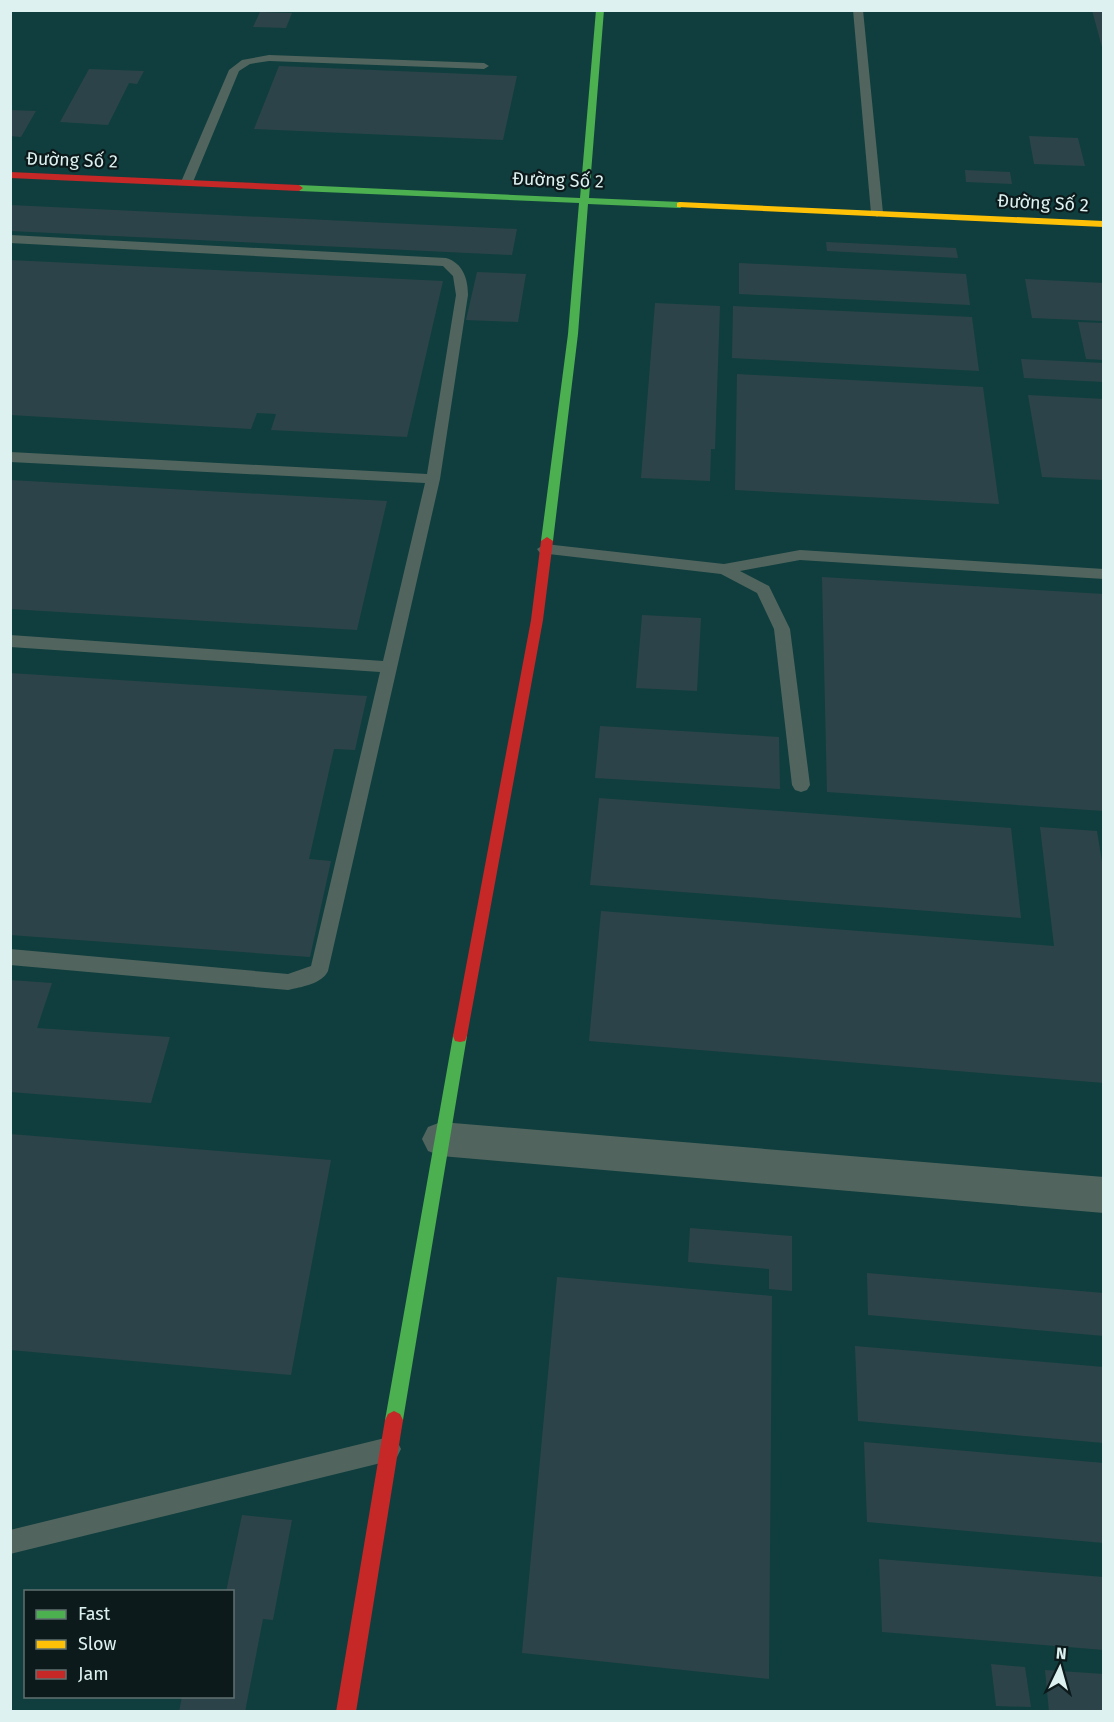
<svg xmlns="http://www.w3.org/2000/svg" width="1114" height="1722" viewBox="0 0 1114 1722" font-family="'Fira Sans',sans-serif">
<rect width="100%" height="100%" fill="#1a2e2e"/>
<path fill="#103e3e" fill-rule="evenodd" d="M11,11h1092v1700l-1092,1zM26,1592h206v104h-206z"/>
<path fill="#2c4449" d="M1092,10h12v40l-1,1z
M260,12l32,1 -6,15 -33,-1z
M279,66l238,10 -14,64 -249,-11z
M89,69l55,2 -7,13 -8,-1 -21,42 -48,-3z
M10,110l26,1 -15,26 -11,-1z
M1029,136l49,2 7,28 -51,-2z
M965,170l45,2 2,12 -46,-2z
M10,205l399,19 108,5 -5,26 -502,-24z
M826,242l130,6 2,10 -131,-7z
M10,260l433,21 -36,156 -136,-7 5,-16 -19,-1 -6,16 -241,-14z
M739,263l227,11 4,31 -231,-11z
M477,272l49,2 -8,48 -52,-2z
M1025,279l79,4v38l-72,-3z
M655,303l65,3 -5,143h-4l-1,32 -69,-3z
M733,306l239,11 7,54 -247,-13z
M1078,322l26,1v37l-18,-1z
M1021,359l83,4v19l-80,-4z
M737,374l246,13 16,117 -264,-14z
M1028,395l76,4v81l-62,-3z
M10,480l377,21 -30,129 -347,-21z
M822,577l282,17v217l-277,-19z
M642,615l59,3 -4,73 -61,-3z
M10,673l357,23 -12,54 -21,-1 -25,110 22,2 -21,96 -300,-22z
M600,726l179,11 1,52 -185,-11z
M599,798l412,30 10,90 -431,-33z
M1040,827l57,4 7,43v209l-515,-42 12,-130 453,35z
M10,980l42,3 -15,45 133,9 -19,66 -141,-11z
M10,1134l321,26 -40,215 -281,-25z
M690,1228l102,8v55l-23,-2v-20l-81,-7z
M867,1273l237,20v43l-236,-21z
M557,1277l215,19 -3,383 -247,-26z
M855,1346l249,21v76l-246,-22z
M864,1442l240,21v80l-237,-21z
M242,1515l50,5 -19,100 -10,-1 -18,93h-66l3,-16h50v-104h-6z
M879,1559l225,18v73l-222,-18z
M991,1664l34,3 6,40 -35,-1z
M1045,1670l59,4v38h-55z"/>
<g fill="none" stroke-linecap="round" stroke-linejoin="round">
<path fill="#51655e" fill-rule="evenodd" d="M853,10h10l20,203 -6,4 -6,-4z
M269,55l215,8 5,3 -5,3 -215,-8 -19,3 -11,7 -46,111 -2,3h-8l-2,-3 48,-112 13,-10z
M10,235l436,23c17,5 22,21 22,37l-28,184 -112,492c-6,13 -27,16 -40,19l-278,-25v-16l278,25 23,-8 69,-294 -370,-25v-12l373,26 42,-178 -415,-21v-10l417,22 29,-179 -3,-19 -10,-10 -433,-23z
M545,544l179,20 76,-14 304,19v10l-304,-19 -60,11 29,15 21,43 20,156 -3,5 -6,2 -6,-2 -3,-5 -18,-156 -17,-36 -36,-19 -181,-21 -3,-4z
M389,1437l8,4 4,8 -4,8 -8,4 -379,93v-24z"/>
<path fill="#51655e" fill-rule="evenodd" d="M441,1122l663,55v36l-663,-57 -13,-5 -6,-12 6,-12z"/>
<path fill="#4caf50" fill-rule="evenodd" d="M596,10h8l-15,188 91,4 5,3 -5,3 -92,-4 -10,130 -25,207 -6,4 -6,-4 27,-207 11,-131 -280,-12 -4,-3 4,-3 281,13z
M460,1030l5,1 2,5 -64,384 -3,6 -6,3 -6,-3 -3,-6 68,-384 2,-5z"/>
<path fill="#ffc107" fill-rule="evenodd" d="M680,202l424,19v6l-427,-20v-4z"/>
<path fill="#c62828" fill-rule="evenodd" d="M10,172l289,13 4,3 -4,3 -289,-13z
M547,537l6,4 -10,79 -76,416 -2,5 -5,1 -5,-1 -2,-5 78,-416 10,-79z
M394,1411l6,3 3,6 -47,292h-20l49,-292 3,-6z"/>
</g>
<g text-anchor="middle" stroke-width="4.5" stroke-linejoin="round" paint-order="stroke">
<g font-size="18" fill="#def1f1" stroke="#0c1a1b">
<text transform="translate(72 160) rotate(2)" y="6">Đường Số 2</text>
<text transform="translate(558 180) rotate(2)" y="6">Đường Số 2</text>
<text transform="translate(1043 203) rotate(3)" y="6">Đường Số 2</text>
</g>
</g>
<rect width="1114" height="1722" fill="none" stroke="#def1f1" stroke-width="24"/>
<rect x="24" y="1590" width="210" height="108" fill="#0c1a1b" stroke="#607071" stroke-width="1.5"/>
<rect x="36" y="1610" width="30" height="9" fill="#4caf50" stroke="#607071" stroke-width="1.5"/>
<text x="78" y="1620" font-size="18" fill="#def1f1">Fast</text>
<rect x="36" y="1640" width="30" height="9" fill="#ffc107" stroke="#607071" stroke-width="1.5"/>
<text x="78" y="1650" font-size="18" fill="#def1f1">Slow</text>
<rect x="36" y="1670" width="30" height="9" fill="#c62828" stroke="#607071" stroke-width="1.5"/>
<text x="78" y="1680" font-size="18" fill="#def1f1">Jam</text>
<g transform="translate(1060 1668) rotate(5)" stroke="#0c1a1b" stroke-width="4.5" paint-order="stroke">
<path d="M0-4.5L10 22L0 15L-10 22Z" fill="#def1f1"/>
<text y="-9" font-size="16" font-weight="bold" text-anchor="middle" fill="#def1f1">N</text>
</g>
</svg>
